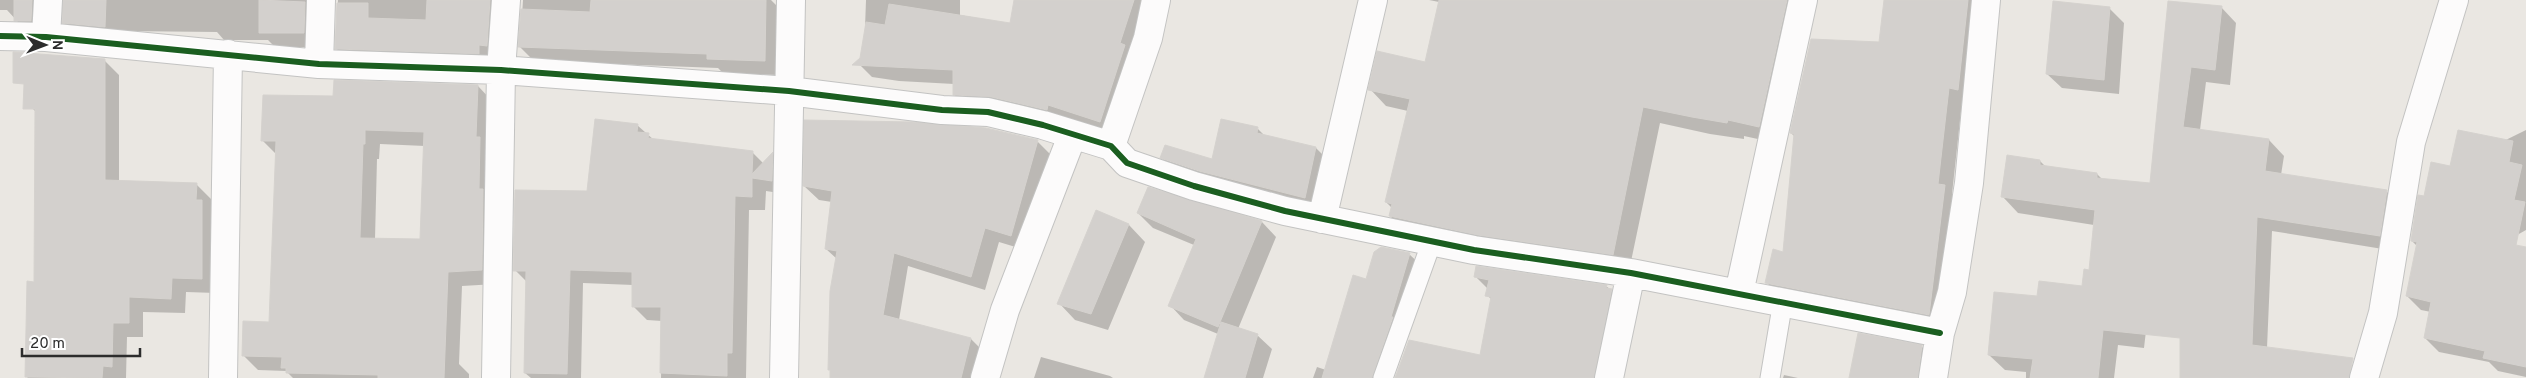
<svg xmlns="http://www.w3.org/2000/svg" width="2526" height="378" viewBox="0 0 2526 378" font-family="Overpass,sans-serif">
<rect width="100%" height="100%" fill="#eae7e2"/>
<path fill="#0003" fill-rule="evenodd" d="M0,0h57l-27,35 -23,-25h-7z
M63,0h268l-13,47h-43l-7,-7h-44l-7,-8 -97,-1 -42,6 -14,-15z
M338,0h177l-14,60 -150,3 -15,-15z
M523,0h248l9,9 -1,66 -56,-2 -5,-5 -184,-7 -14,-14z
M866,0h94v15l51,9 4,-24h139l-39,136 -146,-26 -15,-16v-10l-55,-3 -27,-4 -15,-15 7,-7z
M1429,0h378l-31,143 -32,-7v3l-34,-5 -50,-11 -31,148 -222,-38 -17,-17 2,-8 -6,-6 22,-91 -22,-5 -16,-17 56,-25 13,-62z
M1885,0h102l-16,103 -9,-1 -10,92 6,6 -15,128 -162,-32 -14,-13 17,-30 11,-116 -4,-4 89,-90z
M2170,2l51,5 15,16 -6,62 -24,-3 -6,48 69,10 15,16 -3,19 106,17 15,15 -7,44 -123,-20 -5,117 58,30h-143l5,-169 -26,-6 -17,145 -26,-3 -4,33h-88v-6l-21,-2 -16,-15 94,-68 7,-16 4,-46 -76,-12 -15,-16 37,-36 6,6 51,7 6,6 48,9z
M2109,8l15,15 -5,71 -57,-6 -15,-14z
M104,60l15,15v106l77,3 15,15v12l5,5v77l-30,-1 -1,21 -42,-1v25h-16l-1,41h-98l-2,-2 9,-93 1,-171 -4,-4z
M478,86l14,15 4,183 -34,2 -3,78 10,10v4h-176l-7,-7 -28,-1 -14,-14 27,-33 5,-169 -14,-14 73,-43zM380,144l45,2 -4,94 -46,-1 2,-80h2z
M637,125l17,15 98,12 12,12 9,-10 13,14v26l-20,-3 -1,19h-16l-3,168h-85l1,-57 -15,-1 -14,-14v-21l-50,-2 -2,95h-50l-6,-5 2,-91 -12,-12 73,-78z
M1258,129l7,7 51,12 15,15 -11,49 -144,-40 -15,-15 52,3z
M2526,130v100l-23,13 23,5v129l-28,-6 -9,-9 -50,-10 -14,-14 6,-26 -10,-2 -14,-14 10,-50 -5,-5 13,-43 26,-31z
M1037,141l14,14 -26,95 -26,-8 -14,48 -77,-24 -9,54 72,19 14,14 -6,25h-149l7,-119 -11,-10 6,-47 -13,-2 -15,-14z
M1148,188l114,34 14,15 -38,92 19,6 15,14 -9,29h-57l12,-44 -34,-14 -14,-15 24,-60 -41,-17 -15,-15z
M1097,212l32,13 16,17 -37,88 -33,-10 -16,-17z
M1409,254l15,14 -34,110h-77l4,-11 9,3 41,-89z
M1475,276l131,10 5,4 14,14 -15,74h-143l14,-22 11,-56 -5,-5 1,-6z
M1922,347l13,13 -6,18h-78z
M1041,357l69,19 3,2h-79z
M1784,375l14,3h-15z"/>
<path fill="#d3d0cd" stroke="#d5d2ce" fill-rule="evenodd" d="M14,0h18l-1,21h-17z
M63,0h43l-1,27 -43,-4z
M259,0l46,2 -1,31h-45z
M427,0h63l-3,46 -8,-1v9l-144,-5 2,-46h31v15l58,2z
M591,0h175l-1,61 -58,-2v-5l-189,-7 3,-38 69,3z
M1014,0h120l-14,43 5,2 -25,77 -52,-17 -1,5 -56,-13 -38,-2v-25l-101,-5 8,-7 6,-36 19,3 4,-21 121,19z
M1439,0h348l-28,127 -31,-7 -1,3 -35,-6 -49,-10 -30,148 -136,-20 -88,-19 3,-12 -7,-2 25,-103 -42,-9 9,-39 48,11z
M1884,0h84l-10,90 -9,-2 -11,96 7,1 -16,130 -164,-32 8,-34 10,3 11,-118 -4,-1 21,-94 68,3z
M2053,1l57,6 -6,73 -58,-6z
M2168,1l54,5 -7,64 -24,-3 -8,60 86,12 -4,32 122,19 -7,46 -123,-19 -5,128 101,13 -4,20h-169v-40l-77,-8 -5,48h-68l3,-19 -45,-4 6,-63 43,4 2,-15 43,5 2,-17 5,1 6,-60 -94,-13 6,-42 33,5v5l57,8v5l53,5z
M13,52l92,7v121l92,3 -1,17h6v79l-30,-1 -1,21 -42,-2v26h-16l-1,44 -9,-1 -1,12 -77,-1 2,-96 7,1 1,-173h-12l1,-25 -11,-1z
M334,80l144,5 -2,52h4l-1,52h4l-1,81 -34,2 -4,106h-66v-3l-92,-2v-5h-5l1,-11 -40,-1 1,-35 26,1 7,-181h-15l2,-46 70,1zM365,130l59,2 -4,107 -60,-1 3,-94h2z
M595,119l43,5 -1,8 12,1 -1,5 105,13 -1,23 21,-22 -1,29 -20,-3v19l-17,-1 -3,157h-5v23l-67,-3 1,-66h-29v-35l-62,-2 -3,104 -43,-1 2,-102h-13l2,-81 72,1z
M1221,119l37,8 -1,6 59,14 -11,51 -106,-27 -39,-13 5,-13 47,14z
M804,120l108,2 74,6 52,12 -27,96 -26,-8 -14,49 -77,-24 -11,62 88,23 -10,40h-131v-8h-2l2,-79 7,-40 -12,-2 7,-58 -29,-5z
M2458,130l55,11 -4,21 13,3 -8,35 11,2 -9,43 10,2v120l-43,-9 2,-7 -61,-13 7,-36 -25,-6 11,-54 -6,-1 7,-46 6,1 7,-34 19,4z
M1148,187l114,34 -44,106 -50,-21 28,-67 -59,-26z
M1096,210l33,14 -38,90 -34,-10z
M1381,247l29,6 -19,64h2l-21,61h-50l31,-103 13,4 8,-27z
M1476,266l131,19 -1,3 6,1 -18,89h-199l14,-38 71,15 11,-58 -6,-1 4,-16 -15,-3z
M1221,322l37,12 -13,44h-41z
M1858,333l64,12 -4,33h-69z"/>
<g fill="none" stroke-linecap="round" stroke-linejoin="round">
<g stroke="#c3c3c2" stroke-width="21">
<path id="service" d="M1383,378l49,-137
M1770,378l13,-77"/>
</g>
<g stroke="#c3c3c2" stroke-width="30">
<path id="minor" d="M0,36l46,1 273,27 182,6 288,21 153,19 46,2 55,13 68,21 16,17 67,23 91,25 189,39 157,23 309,60
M46,37l2,-37
M319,64l2,-64
M1111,146l37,-108 8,-38
M1322,219l51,-219
M1739,293l64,-293
M223,378l5,-324
M496,378l5,-308 5,-70
M784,378l7,-378
M985,378l20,-68 67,-174
M1609,378l22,-105
M1933,378l7,-45 12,-41 17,-109 17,-183
M2364,378l19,-65 28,-171 43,-142"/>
</g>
<use href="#service" stroke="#fcfbfb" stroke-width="19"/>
<use href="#minor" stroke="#fcfbfb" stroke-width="28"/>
<g stroke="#fff" stroke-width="9">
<path id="cycleway" d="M0,36l46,1 273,27 182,6 288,21 153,19 46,2 55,13 68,21 16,17 67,23 91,25 189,39 157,23 309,60"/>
</g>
<use href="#cycleway" stroke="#1b5e20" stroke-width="6"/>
</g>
<g transform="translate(45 45) rotate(91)" stroke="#ffffff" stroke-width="4" paint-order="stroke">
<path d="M0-4L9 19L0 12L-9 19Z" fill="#2c2c2c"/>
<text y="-8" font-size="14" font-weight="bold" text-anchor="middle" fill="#2c2c2c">N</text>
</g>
<path d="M22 348v8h118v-8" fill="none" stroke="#2c2c2c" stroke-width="2.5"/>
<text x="30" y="348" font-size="15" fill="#2c2c2c" stroke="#ffffff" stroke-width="4" paint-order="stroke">20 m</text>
</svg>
